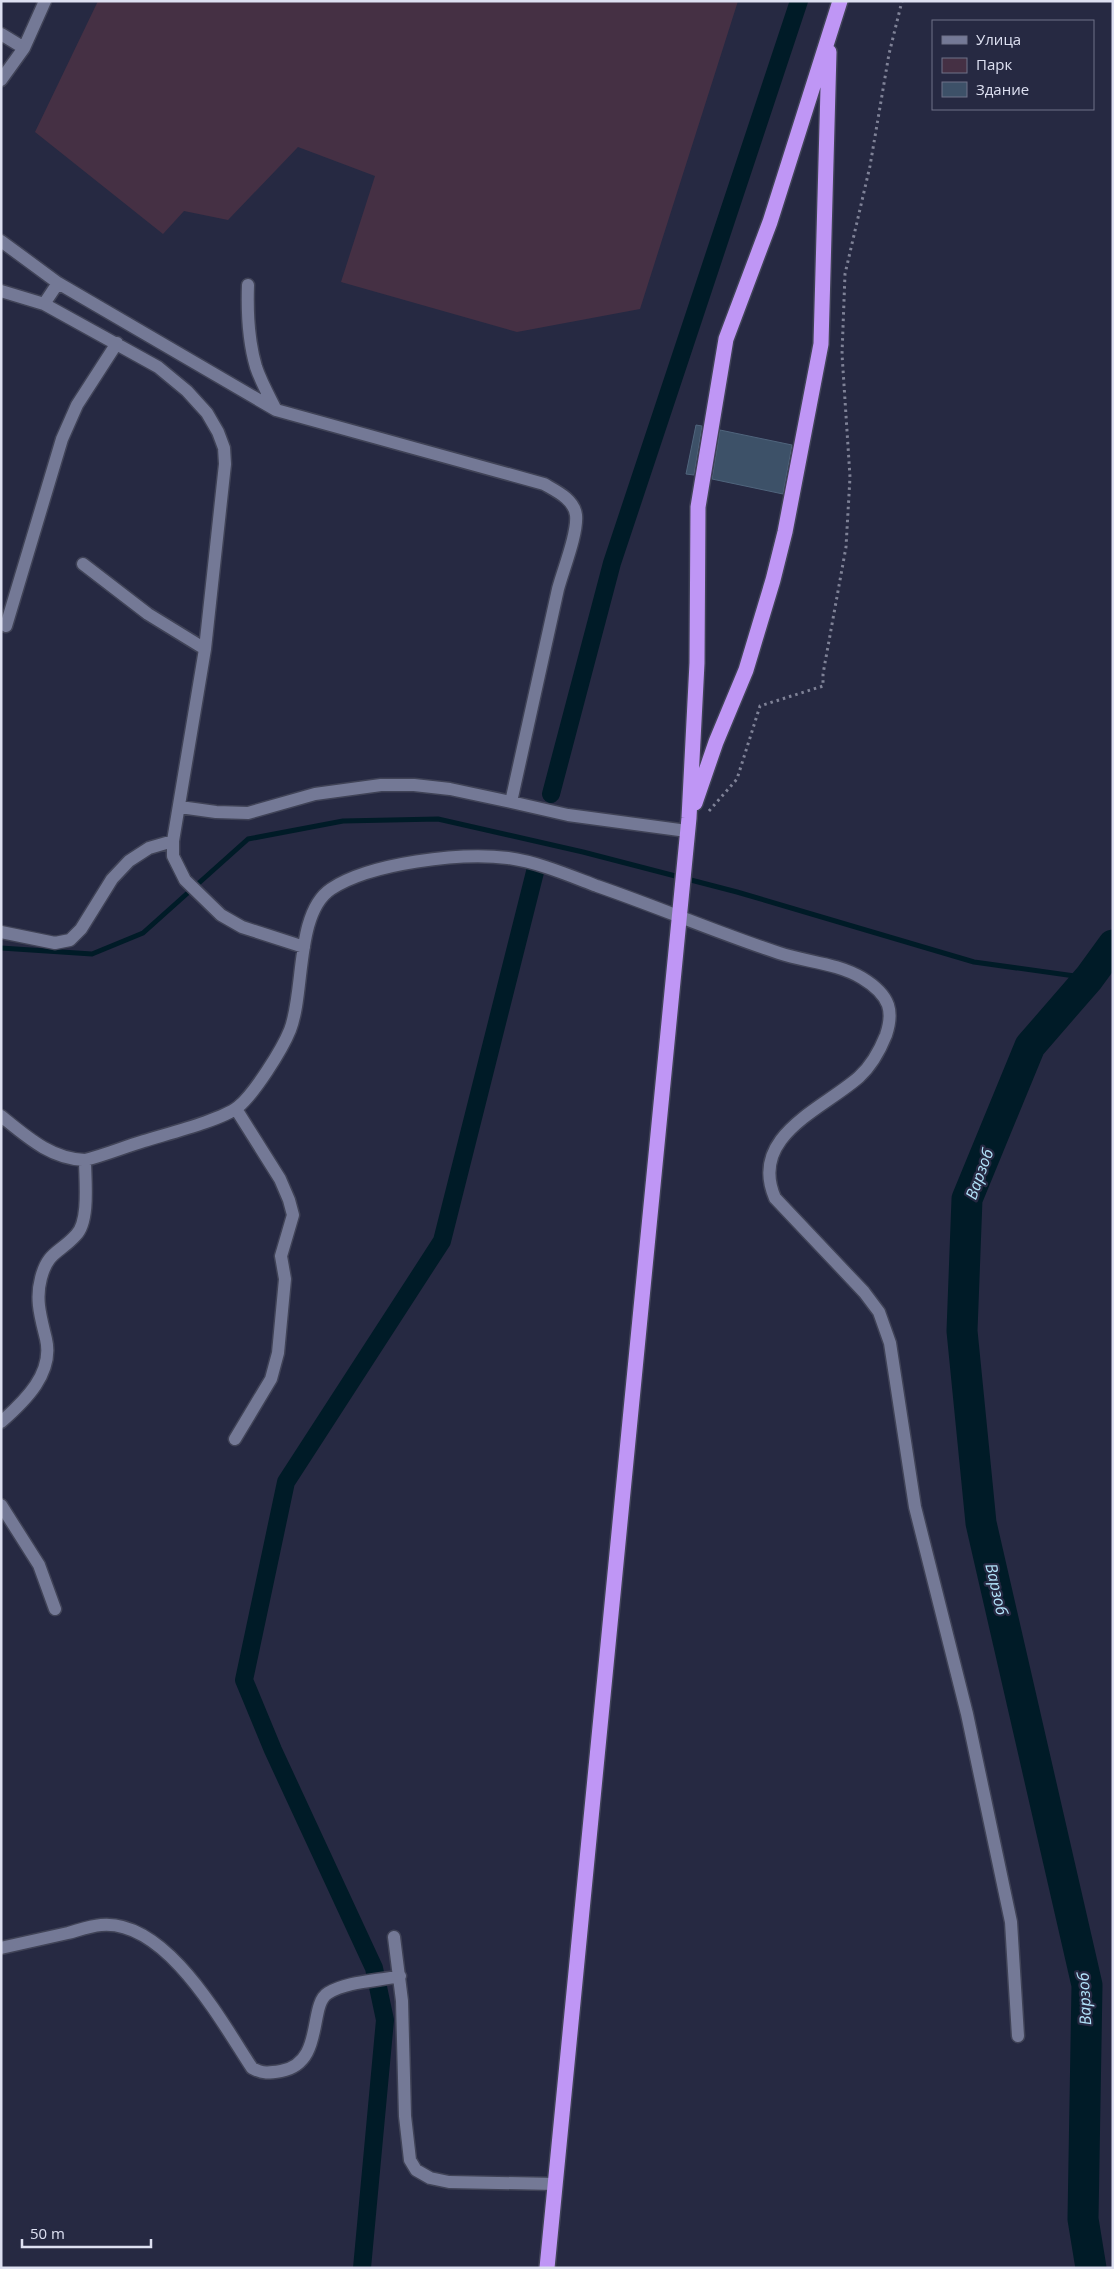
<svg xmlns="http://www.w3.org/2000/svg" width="1114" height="2269" viewBox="0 0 1114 2269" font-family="'Open Sans',sans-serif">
<rect width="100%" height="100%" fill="#262942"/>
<path fill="#453044" d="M98,1h640l-98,308 -123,23 -176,-50 34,-106 -77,-29 -70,73 -44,-9 -21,23 -128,-102z"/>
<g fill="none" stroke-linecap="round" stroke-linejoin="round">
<path stroke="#001b27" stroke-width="5" d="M1,948l91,6 51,-21 105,-94 95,-18 95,-2 145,33 154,40 237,70 115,16"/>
<path stroke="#001b27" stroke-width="18" d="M551,794l61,-231 187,-562
M362,2268l23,-248 -11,-52 -101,-218 -29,-70 42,-198 156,-241 94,-373"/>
<path stroke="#001b27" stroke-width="31" d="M1091,2268l-8,-49 4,-234 -106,-462 -19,-192 5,-132 63,-153 59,-68 24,-33"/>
</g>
<path fill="#3d5168" stroke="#50657d" d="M696,425l6,1 -8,49 -8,-1z
M720,430l72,15 -9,49 -71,-15z"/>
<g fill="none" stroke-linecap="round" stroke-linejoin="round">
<g stroke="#404357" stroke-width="15">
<path id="minor" d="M1,34l23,14
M1,80l23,-32 21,-47
M1,241l57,42 218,127 268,74c12,7 30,15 32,31 2,18 -13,55 -18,74 -16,71 -31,142 -47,213l57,13 119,16
M248,285c-1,28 0,55 8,82 5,15 13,29 20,43
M1,291l43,13 114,63 29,24 20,22 11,19 6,16 1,16 -20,185 -32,192v15l12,24 36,35 21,12 62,20
M44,304l14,-21
M83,564l65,50 57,35
M6,626l56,-187 15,-34 40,-62
M180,807l36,5 32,1 67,-19 66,-9h33l36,4 61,13
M1,932l54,11 15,-3 11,-11 31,-50 17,-18 20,-13 24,-7
M1,1116c26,21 50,43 84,44 20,-5 39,-13 59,-19 22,-7 78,-21 94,-34 16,-13 44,-57 52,-77 15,-38 5,-117 41,-141 39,-26 130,-37 177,-31 30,4 60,17 89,28 61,21 121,47 182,67 27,9 58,10 83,25 10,6 22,16 26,27 3,9 1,21 -2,30 -6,15 -15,31 -27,42 -36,32 -111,59 -84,121l89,94 15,20 11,31 25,164 52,207 44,208 7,114
M1,1422c24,-21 53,-49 45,-83 -5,-21 -11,-39 -5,-61 7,-27 19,-25 35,-43 14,-14 9,-56 9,-75
M235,1439l36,-60 7,-26 7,-74 -4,-23 12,-41 -4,-15 -9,-21 -44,-70
M1,1505l38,60 16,44
M394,1937l8,64 3,115 5,44 6,10 14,8 19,4 107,2
M1,1948c23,-5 45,-10 67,-15 11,-3 22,-7 33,-8 65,-6 120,96 151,143 11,6 17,5 29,3 44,-8 27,-66 47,-78 20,-12 50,-12 72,-17"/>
</g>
<g stroke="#404357" stroke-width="18">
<path id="highway" d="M695,803l21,-61 30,-72 27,-90 12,-48 36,-188 8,-292
M547,2268l142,-1450 8,-155 1,-156 28,-168 44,-117 70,-221"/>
</g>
<path stroke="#7f8297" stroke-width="3" stroke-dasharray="2.5 4" stroke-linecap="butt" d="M709,811l28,-32 23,-73 63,-20v-12l23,-127 4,-70 -8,-123 3,-80 25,-108 19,-112 13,-53"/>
<use href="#minor" stroke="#747996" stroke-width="12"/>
<use href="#highway" stroke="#bf96f5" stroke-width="15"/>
</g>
<g text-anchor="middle" stroke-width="4.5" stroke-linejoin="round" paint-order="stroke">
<g font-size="16" font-style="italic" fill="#b2e3fa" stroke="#262942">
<text transform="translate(979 1174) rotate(-70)" y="6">Варзоб</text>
<text transform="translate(997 1589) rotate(77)" y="6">Варзоб</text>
<text transform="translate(1084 1999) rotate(-93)" y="6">Варзоб</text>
</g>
</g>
<rect width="1114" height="2269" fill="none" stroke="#dde0f1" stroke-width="5"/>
<rect x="932" y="20" width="162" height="90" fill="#262942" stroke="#6f7288"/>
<rect x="942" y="36" width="25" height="8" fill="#747996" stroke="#6f7288"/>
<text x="976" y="45" font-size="15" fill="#dde0f1">Улица</text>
<rect x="942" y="58" width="25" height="15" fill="#453044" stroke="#6f7288"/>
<text x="976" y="70" font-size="15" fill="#dde0f1">Парк</text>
<rect x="942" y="82" width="25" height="15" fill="#3d5168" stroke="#6f7288"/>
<text x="976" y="95" font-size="15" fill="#dde0f1">Здание</text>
<path d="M22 2239v8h129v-8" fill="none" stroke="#dde0f1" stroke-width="2.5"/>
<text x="30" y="2239" font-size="15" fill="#dde0f1" stroke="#262942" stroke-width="4" paint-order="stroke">50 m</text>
</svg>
